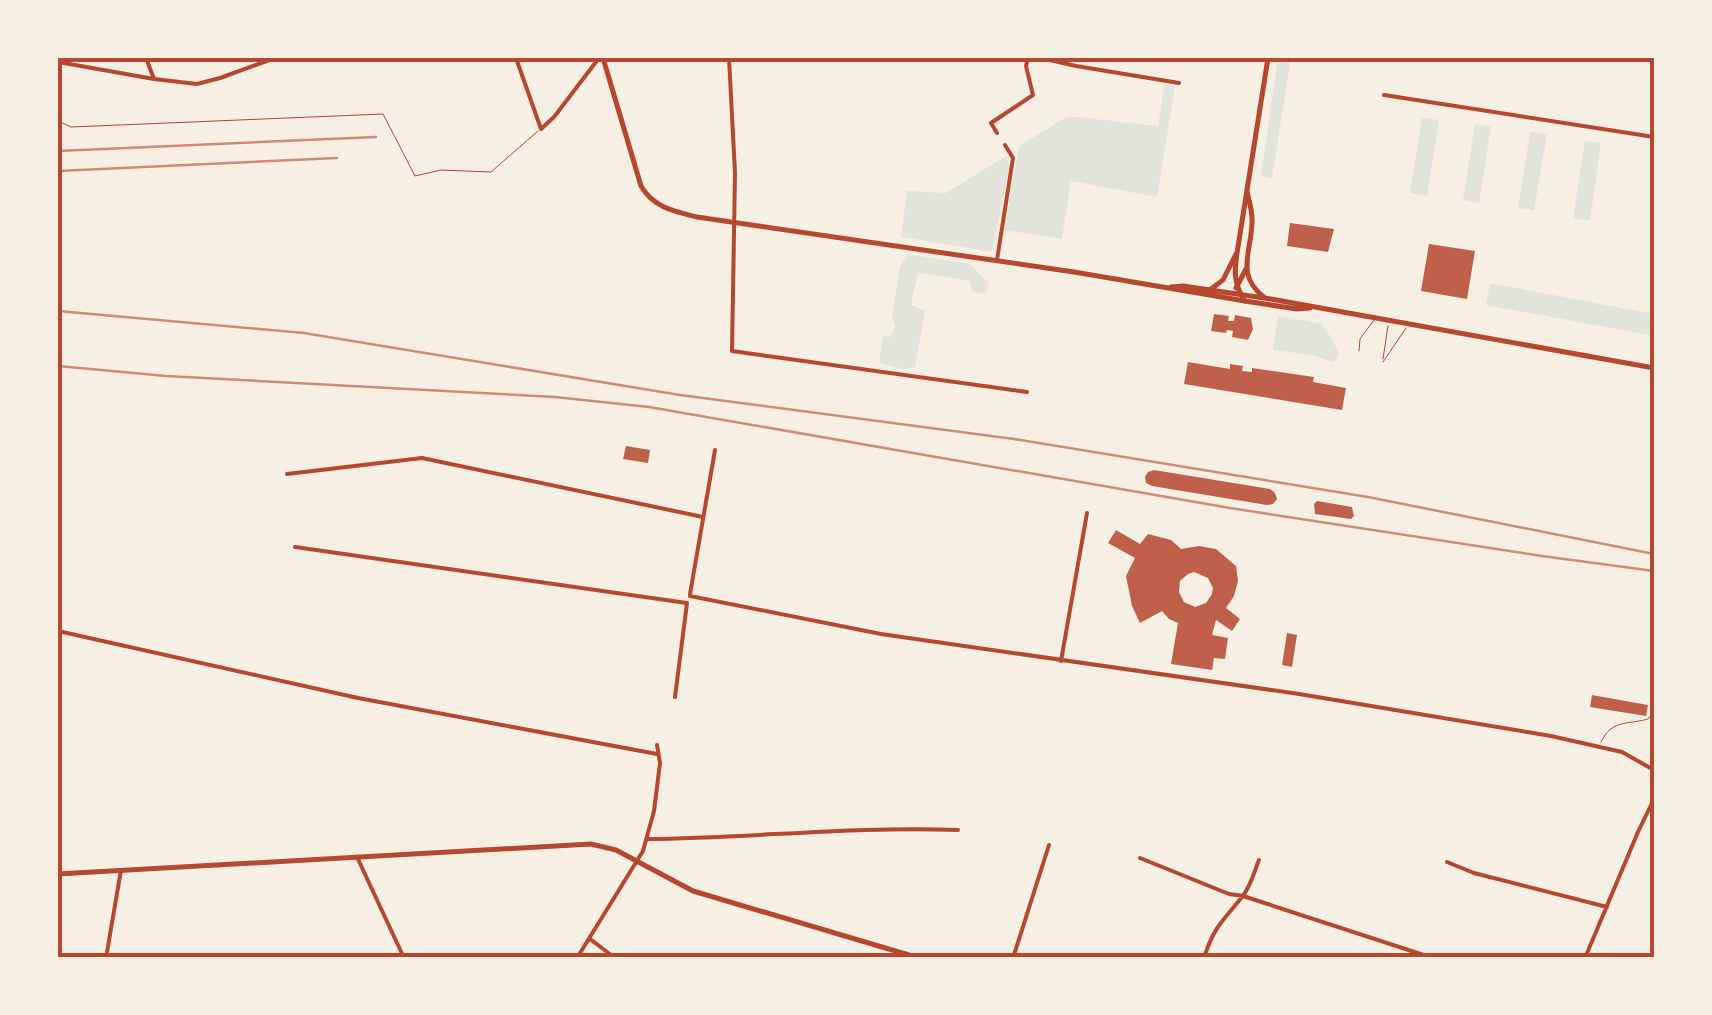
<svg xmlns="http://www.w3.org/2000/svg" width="1712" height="1015" viewBox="0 0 1712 1015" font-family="'Roboto Condensed',sans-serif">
<rect width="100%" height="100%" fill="#f6efe4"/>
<path fill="#e2e4dc" d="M1278,58h13l-19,120 -11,-2z
M1164,85l11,1 -18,111 -86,-16 -9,58 -58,-9 15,-84 49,-30 90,10z
M1422,118l17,2 -12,76 -17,-3z
M1475,124l16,3 -12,76 -16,-3z
M1530,132l17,2 -13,76 -16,-2z
M1585,141l16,2 -11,78 -17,-3z
M1006,156l4,9 -18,87 -91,-15 6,-46 39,2z
M907,254l63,10 18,19 -3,11 -13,-2 -2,-11 -52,-8 -7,32 14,6 -10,56 -10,2 -26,-6 4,-27 8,1 4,-10 -3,-12 8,-48z
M1490,283l164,31v22l-168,-31z
M1278,316l43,7 11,16 7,14 -3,7 -3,2 -21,-7 -39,-5z"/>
<path fill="#bf614a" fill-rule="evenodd" d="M1290,223l44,6 -6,23 -41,-6z
M1429,244l46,7 -8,48 -46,-8z
M1214,314l15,2 -1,5h6l1,-6 16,3 2,11 -5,11 -16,-3 1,-6 -6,-1 -1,3 -15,-2z
M1188,362l42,7v-5l13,2 -1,5 10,1v-4l62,9 -1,5 33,6 -4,22 -158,-26z
M626,446l24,4 -2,13 -25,-4z
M1154,470l116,19 5,4 2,6 -4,5 -6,1 -115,-19 -6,-3 -1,-6 3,-5z
M1317,501l35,6 2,9 -3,3 -36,-5 -1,-10z
M1116,530l24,14 8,-10 23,6 10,9 18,-3 17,3 20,17 2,15 -4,15 -8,12 14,11 -8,12 -16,-11 -4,15 16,3 -3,21 -11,-1 -2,12 -41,-6 7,-41 -9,-4 -7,-8 -22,12 -8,-17 -6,-30 9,-18 -27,-15zM1194,572l14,6 5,10 -1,6 -6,9 -11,4 -11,-5 -5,-10 1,-11 8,-7z
M1287,633l10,2 -5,32 -10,-2z
M1592,695l56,10 -2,11 -56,-9z"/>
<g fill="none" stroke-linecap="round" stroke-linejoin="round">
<path stroke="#b5482f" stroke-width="1" d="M58,121l13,6 312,-13 32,62 26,-6 50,2 47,-41
M1359,351l1,-12 14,-19
M1383,359l5,-33
M1383,362l23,-34
M1601,742c11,-23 26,-17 47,-23l6,-8"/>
<path stroke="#b5482f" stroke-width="4" d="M146,58l8,21
M516,58l25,71 13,-12 45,-59
M729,58l6,115 -3,178 295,41
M1041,58l35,8 103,17
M58,62l96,17 43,5 23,-6 55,-20
M1384,95l270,42
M997,133l-6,-10 42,-28 -7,-29 2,-8
M997,260l16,-102 -8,-13
M287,474l135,-16 281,59
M295,547l392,56
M690,594l25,-144
M690,596l191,38 418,60 252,42 71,16 32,18
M58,631l300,67 299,56
M1061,661l26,-148
M675,697l12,-94
M648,839c104,-1 206,-13 310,-9
M357,857l47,101
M1140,858l89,36 14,2 190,62
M1447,862l27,11 133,34
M590,939l25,19
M577,958l66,-107 11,-40 6,-48 -3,-18
M1013,958l36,-113
M1204,958c10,-32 19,-37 38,-61 9,-11 12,-25 17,-37
M1585,958l53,-126 16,-33"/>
<path stroke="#b5482f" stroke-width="4" d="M106,958l15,-88"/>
<path stroke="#b5482f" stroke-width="5" d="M603,58l38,128c13,22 33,25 56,31l377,55 171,29
M1171,287l12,-1 81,12
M1236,288l10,-19
M1211,289l12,-9 13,-26
M58,874l533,-30 25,6 77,41 226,67"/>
<path stroke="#b5482f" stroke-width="5" d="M1268,58l-31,195c-3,19 -3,32 8,48l52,8 13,-1
M1247,191c2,10 6,22 5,32 -1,31 -17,52 13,75l389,70"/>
<path stroke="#cf8b77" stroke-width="2.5" d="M58,151l318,-14
M58,171l279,-13
M58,311l246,22 376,62 334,44 354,58 286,57
M58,366l108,10 389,21 94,10 581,101 312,48 112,15"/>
</g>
<rect width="1712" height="1015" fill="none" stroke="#f6efe4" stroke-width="120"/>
<rect x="60" y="60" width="1592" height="895" fill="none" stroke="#b5482f" stroke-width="4"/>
</svg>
